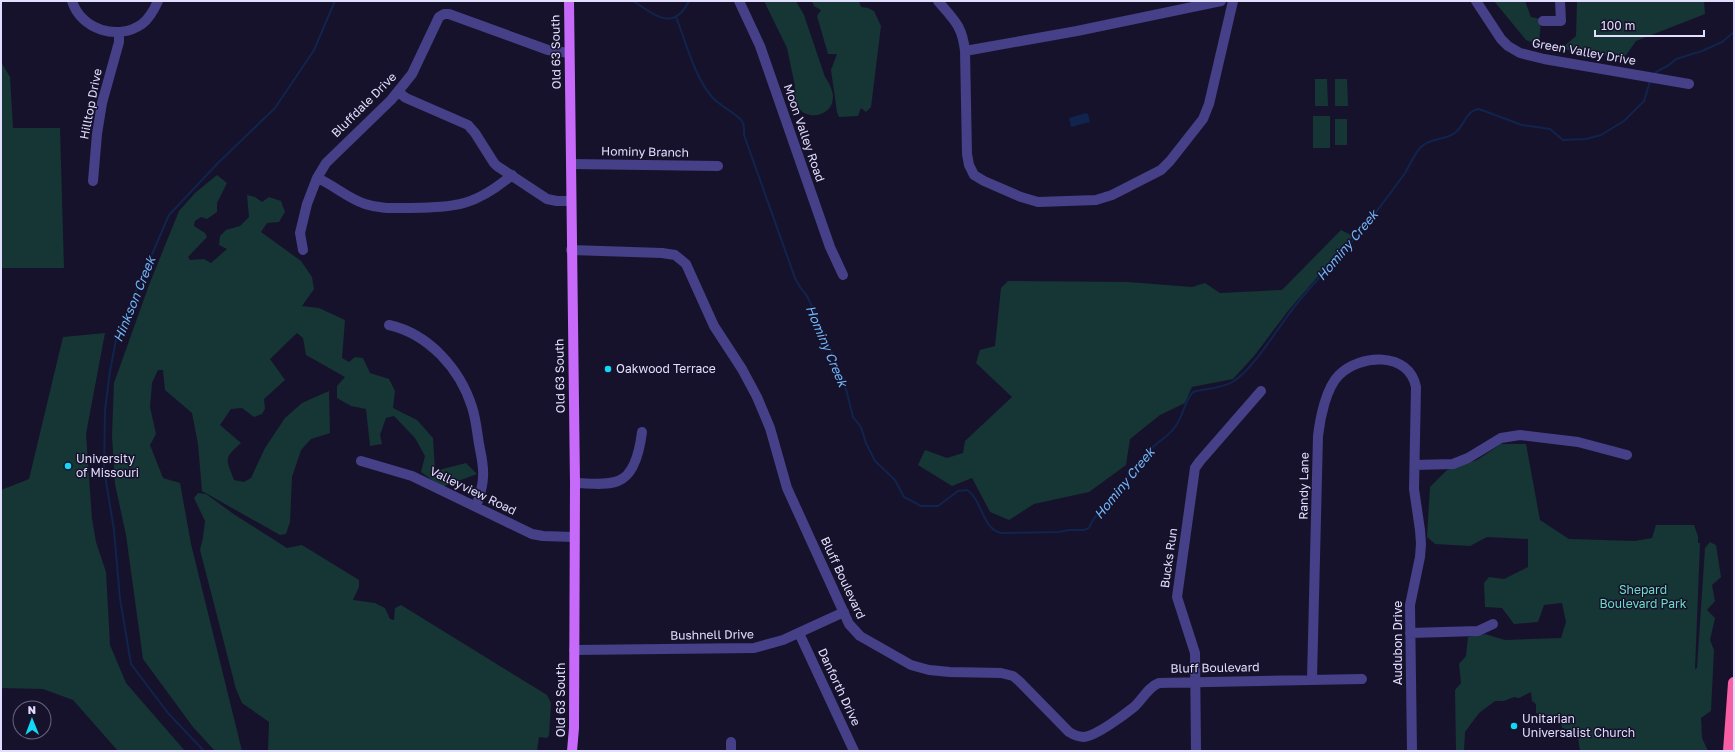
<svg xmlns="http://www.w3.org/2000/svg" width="1735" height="752" viewBox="0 0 1735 752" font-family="'Golos Text',sans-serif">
<rect width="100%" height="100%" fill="#17122b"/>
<path fill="#163535" d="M764,1h32l8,14 21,62c31,43 -39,55 -30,9l-8,-38z
M812,1h47l2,6 7,1 6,3 7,15 -10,81 -5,5 -5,-4 -3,8 -19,1 -2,-5 -6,-42 6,-16h-9l-11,-38 4,-6 -7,-4z
M1494,1h31l6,16 10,2 -2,26 -13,-5z
M1577,1h127l1,13 -69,27 -12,17 -63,-9 15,-13z
M1,62l9,15 3,51h47l4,140h-63z
M1315,79h12l1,27h-13z
M1335,79h12l1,27h-13z
M1313,116h17v32h-17z
M1335,119h12v26h-12z
M217,175l10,8 -10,20v9l-10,7 -6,-2 -6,4 -1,5 11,7 2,4 -19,20 2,3 14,-1 7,4 16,-14 -8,-4 1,-9 6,-6 14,-4 9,-9 -2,-22 8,2 7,5 7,-5 12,4 4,11 -6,10 -12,1 -6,9 40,29 11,16 2,12 -12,17 17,2 26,12 -3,38 7,4 6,-5 8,1 7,15 19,6 6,12 -2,17 24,12 16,18 2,33 31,-8 11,11 -35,13 -21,-15 4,-16 -10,-18 -21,-22 -8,2 -6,17 2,9 -12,2 -4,-37 -15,-3 -14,-8v-12l8,-9 -39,-22 -3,-17 -6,-5 -27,26 15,21 -21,19 1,10 -3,5 -8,3 -12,-9 -11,1 -11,16 21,18c-18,16 -15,15 -7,37l10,2 7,-4 14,-30 20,-30 17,-15 27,-12 1,42 -19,6 -10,11 -9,27 -2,45 -4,12 -6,1 -78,-44 -4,-47 -6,-31 -27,-23 -2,-20h-5l-6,13 -2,24 6,27 -6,11 13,33 17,5 11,61 51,207h-27l-22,-24 -50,-68 -17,-124 -11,-51 -3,-48 2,-53 35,-98 30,-74 16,-18z
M1341,230l12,6 -65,75 -34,45 -21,23 -41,8 -7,16 -25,12 -30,24 -4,26 -37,27 -55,12 -25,16 -19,-8 -18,-34 -20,8 -34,-21 7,-15 22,8 16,-5 2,-12 47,-44 -36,-34 4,-13 15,-4 6,-58 7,-7 120,1 64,5 13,-4 15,10 62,-3z
M105,333l-19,101 6,85 4,23 10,30 4,73 16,38 59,68h-67l-45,-51 -30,-11 -42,-1v-198l28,-11 34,-142z
M1501,444h25l14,76 29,19 66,2 17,-3 4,-13h38l4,11v7h2l-5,126 2,-1 8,-120 5,-6 6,3 5,32 -9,8 3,16 -8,9 8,8 -5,22 4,10 -3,61 -10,7 1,20 6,13h-128l-3,-19 -15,-4 -2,-12 -13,1 -11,-4v-9l-4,-3 -1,-9 -12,6 -5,-1 -10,4h-9l-16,12 -14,19 -1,19h-8l-1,-61 6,-7 -2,-19 7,-8 2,-19 17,-3 20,6 56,-2 5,-16 -4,-19 -18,2 -6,17 -24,2 -12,-16 -17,-1 -1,-24 5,-6 15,2 24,-12v-28l-41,-2 -17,9 -35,-2 -8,-7 3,-50 17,-17 30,-10z
M198,493l8,1 29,21 52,33 15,-3 57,35v7l-6,13 22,3 10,5 5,11 4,1 1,-12 6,-3 146,90 4,8 -2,32 -2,3 -8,-1 -2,14h-269l1,-29 -27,-19 -6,-14 -36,-139 3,-13 2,-16 -11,-23z"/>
<path fill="#10244d" d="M1086,113l2,1 2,8 -19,5 -2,-9z"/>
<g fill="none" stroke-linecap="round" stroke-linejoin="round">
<path stroke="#10244d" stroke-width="2" d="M633,1c21,13 40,32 56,0
M676,17c10,25 18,59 36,80 8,9 22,15 29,23 4,4 3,10 3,15l51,143 5,9 7,9 11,23 26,62 9,36 8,10 5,16 9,18 20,19 9,17 17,9h17l20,-15 9,-1c15,9 15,39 34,43l58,-1 10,-2h15l5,-2c5,-14 16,-21 24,-32 12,-16 23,-32 37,-46 8,-9 17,-12 25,-23 8,-10 9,-25 18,-35 13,-4 29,-3 41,-11 21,-14 44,-54 61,-75 22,-28 48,-52 70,-80 14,-17 27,-35 40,-53 5,-8 9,-19 16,-26 10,-10 25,-6 35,-15 8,-7 11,-22 23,-23l43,16 28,4 13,11 23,-1 15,-4 23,-14 20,-20 6,-20
M1654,75l2,-3 13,-7 7,-6 26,-8 20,-9 12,-10
M204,751l-36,-38 -37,-49 -11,-65 -6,-69 -10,-61 1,-59 5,-39 7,-36 52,-120 49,-52 57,-55 39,-58 21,-49"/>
<path stroke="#454088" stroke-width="10" d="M72,1c9,29 46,40 70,23 8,-6 12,-14 16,-23
M739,1l21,45 70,201 13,28
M938,1c16,19 24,24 27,50l112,-20 144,-30
M1476,1l25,38 7,7 12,7 24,6 145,25
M1543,21h18l-1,-20
M965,51l2,103 2,11 5,10 10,6 37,16 17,5 58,-2 16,-5 49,-25 9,-9 33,-42 6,-15 24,-103
M398,92l8,6 62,27 7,8 19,30 3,3 50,33 10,2h13
M571,164l147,2
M317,178c17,7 30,20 48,26 15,5 30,4 46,4 46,-1 64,-2 101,-33
M93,181l4,-47 5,-31 17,-61v-10
M303,250l-3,-17 7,-29 10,-26 9,-15 65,-63 21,-26 27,-57 5,-3h5l99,36 21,3
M571,250l91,3 13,2 11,9 28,62 28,43 15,28 13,31 17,60 62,136 11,12 51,29 18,5 21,2 51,1 12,3 6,5 50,51c5,3 9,5 15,5 12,-1 40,-22 50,-30 9,-8 14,-20 25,-24l203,-4
M389,325c40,9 71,44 83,82 4,12 5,25 7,37 2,11 5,22 4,33 0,10 -4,20 -7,30
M361,461l51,15 120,58 11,2 31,1
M1415,465l38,-1 15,-6 33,-20 19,-3 58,7 49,13
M575,483c13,0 30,3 43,-2 17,-6 22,-33 24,-49
M799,633l55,118
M1410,633l68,-2 15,-7
M574,650l180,-2 29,-8 61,-28
M1312,679l6,-243c2,-18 8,-48 21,-61 21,-21 70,-24 77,12l-2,102 6,41 1,14 -1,13 -10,48 2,146
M731,742v9
M1196,751l-1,-98 -18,-56 17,-122 1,-7 5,-7 61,-70"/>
<path stroke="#c86af9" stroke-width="10" d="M569,1l6,482 -1,245 -2,23"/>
<path stroke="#f85ea3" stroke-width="12" d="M1729,751l5,-68"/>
</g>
<g fill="#12d8f5" stroke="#17122b" stroke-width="1.5">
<circle cx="608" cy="369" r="4"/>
<circle cx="68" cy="466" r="4"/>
<circle cx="1514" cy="726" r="4"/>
</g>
<g text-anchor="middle" stroke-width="3" stroke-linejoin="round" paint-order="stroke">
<g font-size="12" fill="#e2defe" stroke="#17122b">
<text transform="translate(556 52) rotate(-91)" y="4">Old 63 South</text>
<text transform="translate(1584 52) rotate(10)" y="4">Green Valley Drive</text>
<text transform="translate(91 104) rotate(-79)" y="4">Hilltop Drive</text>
<text transform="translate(364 105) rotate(-45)" y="4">Bluffdale Drive</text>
<text transform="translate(804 133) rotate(71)" y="4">Moon Valley Road</text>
<text transform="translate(645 152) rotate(1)" y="4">Hominy Branch</text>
<text transform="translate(560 376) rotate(-91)" y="4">Old 63 South</text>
<text transform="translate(1304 486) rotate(-89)" y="4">Randy Lane</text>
<text transform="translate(473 491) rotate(26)" y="4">Valleyview Road</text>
<text transform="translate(1169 558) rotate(-82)" y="4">Bucks Run</text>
<text transform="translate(843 578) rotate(65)" y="4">Bluff Boulevard</text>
<text transform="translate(712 635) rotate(-1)" y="4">Bushnell Drive</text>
<text transform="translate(1398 643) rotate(-90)" y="4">Audubon Drive</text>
<text transform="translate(1215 668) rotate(-1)" y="4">Bluff Boulevard</text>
<text transform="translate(839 687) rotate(65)" y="4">Danforth Drive</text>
<text transform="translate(561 700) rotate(-90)" y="4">Old 63 South</text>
</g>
<g font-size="12" fill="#e2defe" stroke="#17122b" text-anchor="start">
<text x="616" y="373">Oakwood Terrace</text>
<text x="76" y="463">University<tspan x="76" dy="14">of Missouri</tspan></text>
<text x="1522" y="723">Unitarian<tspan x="1522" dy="14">Universalist Church</tspan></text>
</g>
<g font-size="12" fill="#6bddc4" stroke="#17122b">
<text x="1643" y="594">Shepard<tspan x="1643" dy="14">Boulevard Park</tspan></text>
</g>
<g font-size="13" font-style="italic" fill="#70b6f9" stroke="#17122b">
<text transform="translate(1347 245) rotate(-50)" y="5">Hominy Creek</text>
<text transform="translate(134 299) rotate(-68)" y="5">Hinkson Creek</text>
<text transform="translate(827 346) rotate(67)" y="5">Hominy Creek</text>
<text transform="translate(1124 483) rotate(-51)" y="5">Hominy Creek</text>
</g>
</g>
<rect width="1735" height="752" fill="none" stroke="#e2defe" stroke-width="4"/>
<g transform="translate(32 720) rotate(359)"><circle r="19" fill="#17122b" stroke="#68647f"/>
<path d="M0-3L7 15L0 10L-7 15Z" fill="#12d8f5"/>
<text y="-6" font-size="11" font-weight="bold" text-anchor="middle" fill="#e2defe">N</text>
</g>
<path d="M1595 30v6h109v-6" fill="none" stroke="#e2defe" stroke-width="2"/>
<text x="1601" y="30" font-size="12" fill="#e2defe" stroke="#17122b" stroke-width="3" paint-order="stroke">100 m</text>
</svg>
